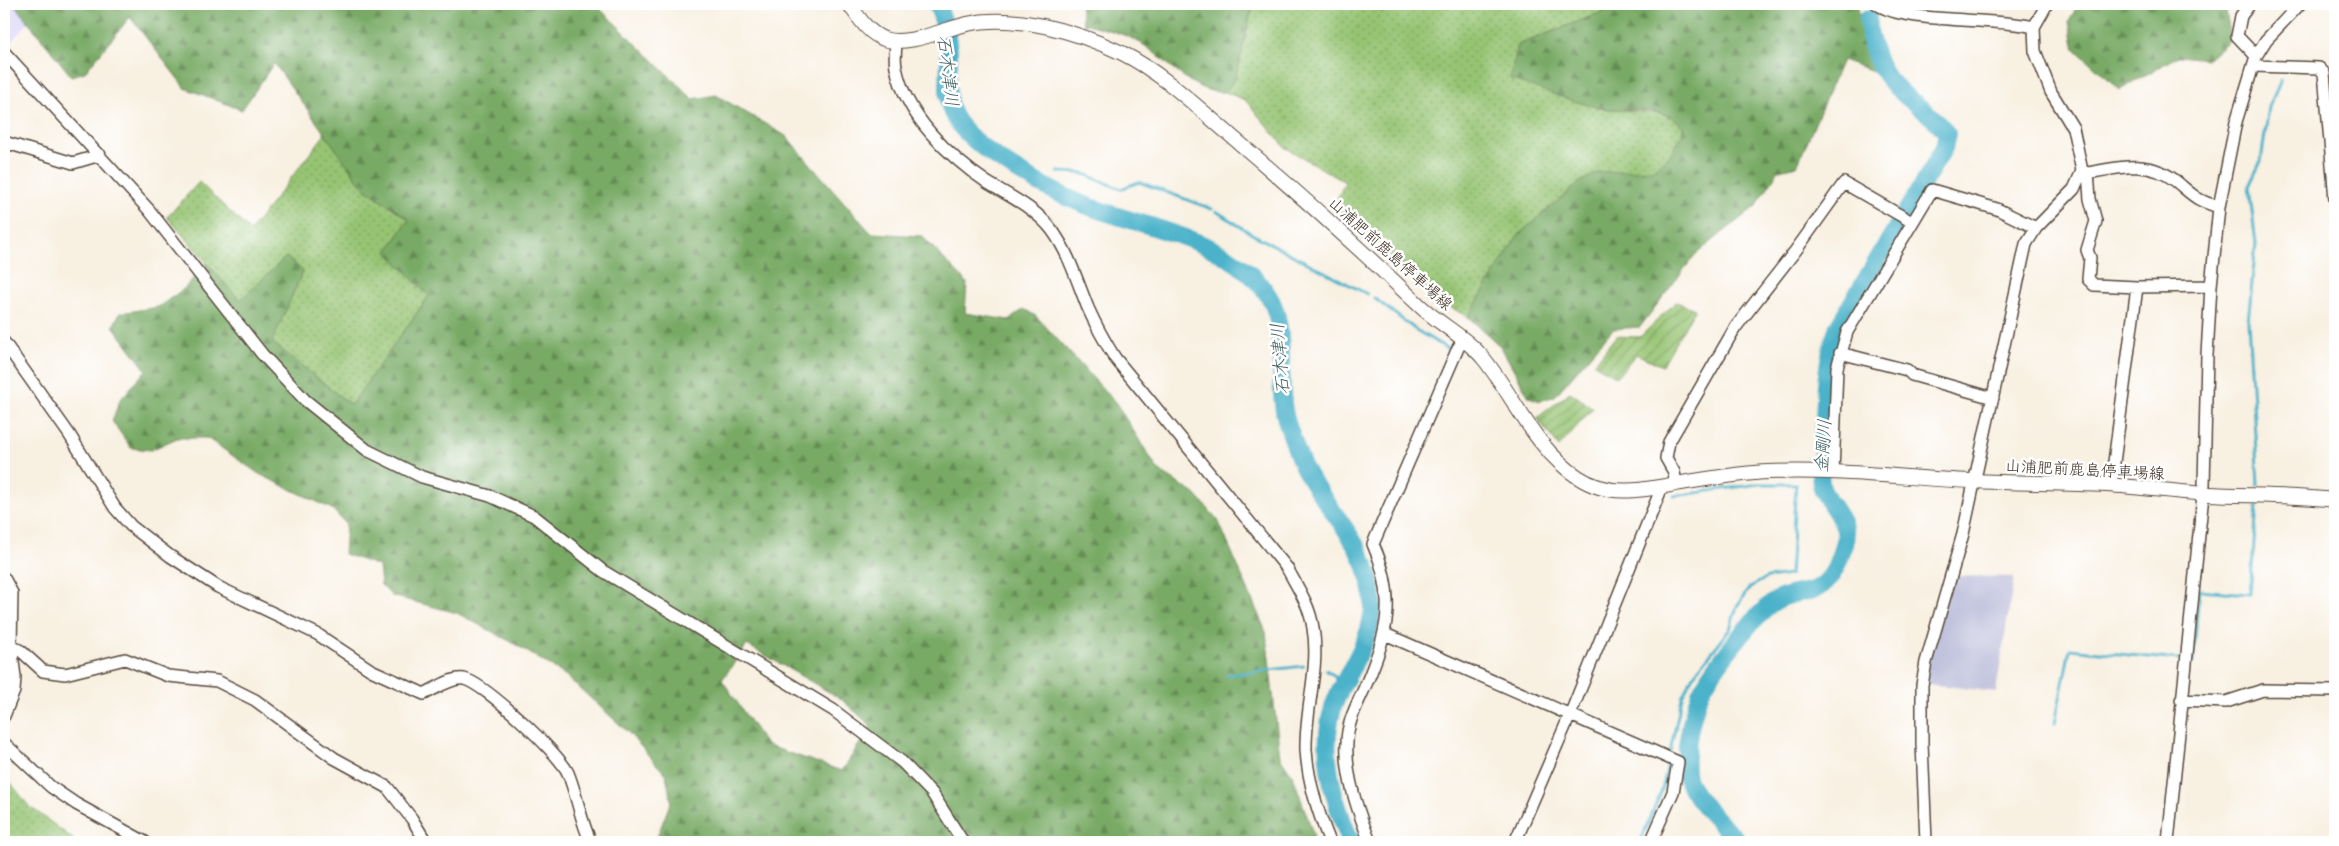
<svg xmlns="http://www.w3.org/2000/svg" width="2339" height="846" viewBox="0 0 2339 846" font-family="Itim,'Klee One',sans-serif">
<defs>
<pattern id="grass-dots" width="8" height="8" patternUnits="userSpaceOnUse" patternTransform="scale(1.25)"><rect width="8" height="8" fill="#96c473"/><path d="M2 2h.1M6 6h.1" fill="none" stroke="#7c9f5e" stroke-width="1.8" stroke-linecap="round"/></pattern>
<pattern id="forest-firs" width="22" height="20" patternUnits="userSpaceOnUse" patternTransform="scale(1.25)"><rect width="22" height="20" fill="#78aa65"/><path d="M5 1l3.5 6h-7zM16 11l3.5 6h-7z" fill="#648b53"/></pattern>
<pattern id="garden-furrows" width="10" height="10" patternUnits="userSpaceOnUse" patternTransform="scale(1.25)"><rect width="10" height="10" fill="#96c473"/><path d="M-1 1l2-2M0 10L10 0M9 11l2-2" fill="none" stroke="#7c9f5e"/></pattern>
</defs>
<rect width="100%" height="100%" fill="#fff"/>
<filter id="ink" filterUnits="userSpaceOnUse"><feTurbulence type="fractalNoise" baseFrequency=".02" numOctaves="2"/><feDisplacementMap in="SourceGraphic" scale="10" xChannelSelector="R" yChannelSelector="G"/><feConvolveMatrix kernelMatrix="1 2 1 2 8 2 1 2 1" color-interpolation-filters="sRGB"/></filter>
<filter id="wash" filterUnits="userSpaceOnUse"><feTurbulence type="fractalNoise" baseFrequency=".0096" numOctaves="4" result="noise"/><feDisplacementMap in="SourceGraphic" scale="20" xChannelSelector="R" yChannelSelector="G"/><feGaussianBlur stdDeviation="1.12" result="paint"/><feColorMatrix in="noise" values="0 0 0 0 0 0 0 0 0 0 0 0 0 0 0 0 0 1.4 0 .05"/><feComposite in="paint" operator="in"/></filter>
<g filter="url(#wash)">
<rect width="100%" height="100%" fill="#f8f0e1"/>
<path fill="#dbd6f7" d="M4,4h10l15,18 -22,24 -3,-3z"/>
<path fill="#c1c2dd" d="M1948,576l66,1 -18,115 -77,-9z"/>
<path fill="url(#grass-dots)" stroke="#687748" d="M1253,4h157l48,3 9,-3h138v7l-87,34 79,63 63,5 16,5 8,10 -2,8 -13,20 -17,14 -52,2 -20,10 -62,53 -50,82 -27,-15 -107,-96 11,-24 -59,-34 -41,-48 -20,-8 10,-13z
M325,134l38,53 46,33 -22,32 42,44 -78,109 -79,-63 14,-85 -46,44 -73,-84 32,-35 51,49z
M4,774l24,31 49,37h-73z"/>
<path fill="url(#forest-firs)" stroke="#5a6a42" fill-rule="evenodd" d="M14,4h581l98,95 23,-4 70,41 85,97 51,3 45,47 -2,30 44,7 15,-11 12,7 80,87 42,67 37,24 23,26 48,112 14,125 13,19 21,60 -2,6h-657l16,-41 -5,-26 -37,-42 -64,-58 -50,-31 -58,-31 -65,-17 -11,-11 -2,-19 -35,-12 2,-30 -14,-15 -73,-35 -52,-36h-30l-26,12 -20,-2 -19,-27 8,-21 26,-30 -33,-44 7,-13 38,-6 27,-19 21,-25 34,37 46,-43 17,14 -31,71 79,63 78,-109 -42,-44 22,-33 -46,-32 -89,-124 -32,47 -57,-22 -55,-71 -45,55 -14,4zM747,645l94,54 30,27 -29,45 -76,-26 -44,-65z
M1080,4h173l-18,75 -10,13c-35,3 -61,-38 -90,-52 -15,-8 -35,-12 -52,-17z
M1605,4h252l16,67 -31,-11 -45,106 -18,4 -23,36 -61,49 -55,72 -27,2 -58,67 -15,5 -11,-4 -28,-50 -33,-30 50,-82 62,-53 20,-10 52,-2 17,-14 13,-20 1,-9c-19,-24 -58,-14 -86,-20 -29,-6 -59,-19 -87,-28l8,-34 87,-34z
M2078,4h153l-5,7 5,28 -24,20 -29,-3 -58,34 -45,-41 -6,-27z"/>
<path fill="url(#garden-furrows)" stroke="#687748" d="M1676,302l19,7 -33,57 -26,-12 -19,23 -23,-13 22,-28 24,1z
M1570,392l23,16 -34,39 -22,-29z"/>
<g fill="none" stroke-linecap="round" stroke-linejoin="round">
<path stroke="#4bb2ca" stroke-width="3" d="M1058,172l24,1 39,16 18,-7 73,27
M1216,211l36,23 115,60
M1374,298l42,32 32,19
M2258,484l-10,-163 8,-77 -7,-58 12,-25 8,-54 12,-27
M2193,662l6,-72 51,4 7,-88
M1326,670l9,6 3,20
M1227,675l77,-9
M2055,723l15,-74 109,11
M1670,752l12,-55 11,-21 37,-47 7,-23 13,-19 17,-9 23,-3 6,-91h-37l-85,12
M1640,842l22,-52 6,-27"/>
<path stroke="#4bb2ca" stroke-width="18" d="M936,4c7,12 12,32 13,46 1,24 -7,52 9,73 25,33 96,71 135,85 58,21 139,32 175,87 22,32 6,92 20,131 5,13 9,28 15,40 24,46 69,81 70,137 0,33 -20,60 -34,89 -23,49 -8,103 12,150
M1739,842c-14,-15 -47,-44 -52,-64 -5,-21 6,-73 17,-92 13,-21 47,-67 67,-82 13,-10 27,-10 42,-14 19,-6 28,-32 32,-49 5,-21 -21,-38 -24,-58 -2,-12 1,-26 2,-38 2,-41 1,-80 15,-119l106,-178 3,-14c-7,-12 -19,-20 -30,-29 -33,-24 -46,-46 -49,-87"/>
</g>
</g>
<g filter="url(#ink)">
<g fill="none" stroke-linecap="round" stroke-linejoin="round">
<g stroke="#57483b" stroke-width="14">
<path id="minor" d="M1877,4c28,20 119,13 157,23
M2250,4l-9,12 -4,20 19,20
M896,41c0,8 -2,18 0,26 9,48 53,90 92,116 23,14 47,25 64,47 17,23 25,51 36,78 8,18 17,34 27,50l172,210c11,20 23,38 26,60 7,40 -8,81 -7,122 2,32 12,63 24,92
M4,52l145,158 113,144 43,46 62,50 55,27 68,19 44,20 69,55 230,139 69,52 30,31 31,49
M2253,66l66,2 5,5 11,126
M4,142l69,21 27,-8
M2082,171l6,2 2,26 6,22 -9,29 3,8 -2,21 6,6 43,2 74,-1
M2088,173c31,-6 62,-14 89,9 18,15 19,18 42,25
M4,342l65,92 46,74 16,18 39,30 48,31 99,47 54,36 53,24c11,-5 28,-17 40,-15 20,4 96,75 104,94 9,22 13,50 23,69
M1840,353l67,17 5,5 81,23
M1833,473l4,-105 10,-36 85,-142 65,19 39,19
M1676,484l-2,-12 -8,-14 3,-16 66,-114 61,-78 48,-67 68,39
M2111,485l26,-198
M4,578l8,15 -1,53 4,31 -1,14 -10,25
M1385,634l293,128 -5,30 -22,50
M11,646l10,5 22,20 22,3 60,-15 43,17 49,5 38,19 79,58 53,29 25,32 14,23
M2181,700l45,2 37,-12 72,1
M4,743l47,44 25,17 69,38
M1370,842c-12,-31 -25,-66 -23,-99 0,-20 9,-36 17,-54 23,-53 34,-90 9,-145l85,-196 6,-9
M1515,842l55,-127 92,-228
M1926,842l-4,-99v-58l4,-23 37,-128 63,-290 10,-16 38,-39 8,-18 -9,-43 -22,-36 -16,-41 -1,-24 13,-23
M2168,842l36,-357 3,-130 4,-69 8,-79 17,-85 20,-66 10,-16 34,-36"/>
</g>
<g stroke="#57483b" stroke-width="16">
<path id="major" d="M849,4c10,14 19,29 35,35 24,8 60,-10 83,-15 48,-11 111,8 155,29 40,20 74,53 108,82 65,55 127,111 189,170 20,19 47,32 65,54 31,39 51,90 94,118 31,21 65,13 98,7 31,-5 62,-11 93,-12 67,-3 135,6 203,9 45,2 90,2 135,4 34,2 68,7 101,9 43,2 85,1 127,6"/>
</g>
<use href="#minor" stroke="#fff" stroke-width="11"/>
<use href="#major" stroke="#fff" stroke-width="14"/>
</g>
</g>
<g text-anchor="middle" stroke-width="5" stroke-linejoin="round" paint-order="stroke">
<g font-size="16" fill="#3b2a1e" stroke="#fff">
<text transform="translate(1391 253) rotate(42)" y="6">山浦肥前鹿島停車場線</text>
<text transform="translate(2085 469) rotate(3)" y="6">山浦肥前鹿島停車場線</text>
</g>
<g font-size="18" font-style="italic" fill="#416063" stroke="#fff">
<text transform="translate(948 71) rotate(83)" y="6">石木津川</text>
<text transform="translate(1280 359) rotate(-95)" y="6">石木津川</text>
<text transform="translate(1823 446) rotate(-86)" y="6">金剛川</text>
</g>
</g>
<rect width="2339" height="846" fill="none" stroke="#fff" stroke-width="20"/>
</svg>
